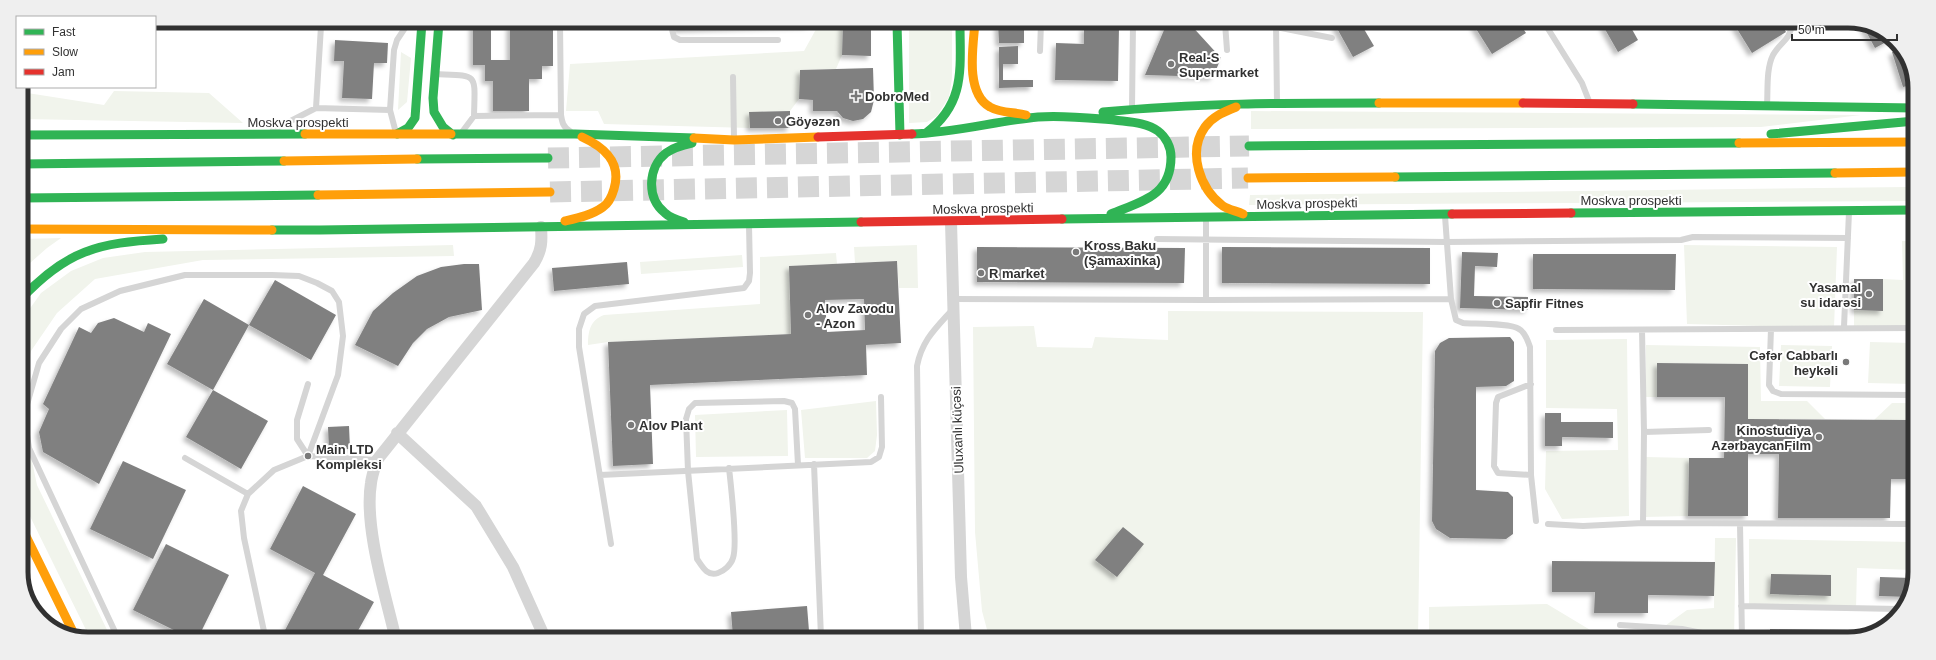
<svg xmlns="http://www.w3.org/2000/svg" width="1936" height="660" viewBox="0 0 1936 660" font-family="Helvetica,sans-serif">
<defs>
<filter id="shadow"><feDropShadow dx="-3.5" dy="3.5" stdDeviation="2" flood-color="#0004"/></filter>
</defs>
<rect width="100%" height="100%" fill="#fff"/>
<path fill="#f1f4ec" d="M820,22h23l-1,33 -6,14 -36,1 -1,29 -9,12 -41,1 1,16 -146,-4 -6,-13h-32l4,-47 234,-13z
M909,23h43v55l-3,19 -12,19 -10,6 -18,1z
M401,52l10,6 -4,44 -9,8z
M114,91l95,2 34,30 -222,-4v-27l83,13z
M1251,111l610,4 -100,12 -510,2z
M1906,187l8,1v13l-665,4 1,-10z
M61,238l-14,10 -26,23v-32z
M1902,241h12l-1,86h-59v-17h29v-31l20,1z
M453,245l1,11 -251,4 -108,19 -38,34 -26,38 -10,40v-70l20,-28 30,-22 32,-13 42,-6z
M917,245l1,43h-19l-2,-27 -42,2 -1,-16z
M1684,245l153,2 -3,81 -147,-4z
M836,253l1,11 -48,2 2,68 -183,8 -20,3c0,-13 2,-25 16,-30l156,-11v-47z
M742,255l1,12 -102,7 -1,-12z
M1168,311l255,1 -5,326 -429,-1 -7,-26 -7,-79 -2,-205 61,-1 3,21 55,1 3,-11 73,3z
M1627,339l2,177 -67,3 -17,-30 1,-38 72,-1 -1,-41 -71,-1v-68z
M1870,342l43,1v41l-45,-1z
M1646,345l114,2 1,54h46l18,18h-77v-55l-91,-1v34h-11z
M1781,345l51,1 -2,41 -51,-1z
M876,401l1,34 -2,16 -8,7h-62l-4,-48z
M1892,403h21v17h-39z
M21,410l16,75 73,151h-21l-68,-138z
M787,410l1,46 -92,1 -1,-42z
M1646,457l43,1 -1,58 -44,1z
M1715,538h21l-2,101 -305,-1v-31l118,-3 55,33 60,-9 25,-18 27,-2z
M1749,539l163,3v28l-55,-2 -1,41 -107,-4z"/>
<path fill="#808080" fill-rule="evenodd" filter="url(#shadow)" d="M473,22h18v38h19v-36h43v42h-11v13h-13v32h-36v-30h-8v-16h-12z
M677,22h132v3l-132,4z
M843,22l28,1v33l-29,-1z
M998,23h26v20h-25z
M1167,23h22l32,35 -8,19 -68,-2z
M1334,23l27,1 13,22 -21,11z
M1473,24h47l6,9 -34,21z
M1602,24h27l9,16 -20,12z
M1734,24h47l5,8 -34,21z
M1862,24l7,1 21,15 -15,8z
M1084,27h35l-1,54 -63,-1 1,-37 28,1z
M335,40l53,3 -1,20h-13l-2,36 -30,-1 2,-37h-10z
M1018,46v18h-15v16h30v7l-34,1v-41z
M1902,49l13,35 -12,3 -11,-35z
M873,68l1,32 -3,12 -8,7 -10,2 -10,-3 -6,-7h-24v-11l-14,-1 1,-29z
M790,111v17h-40l-1,-16z
M977,247l208,1 -1,35 -207,-1z
M1222,247l208,1v36l-208,-1z
M1462,252l36,1 -1,14 -22,-1 -1,30 54,1v13l-68,-2z
M1533,254h143l-1,36 -142,-1z
M897,261l4,82 -35,2 1,30 -217,10 3,79 -40,2 -5,-124 183,-8 -2,-68zM864,299l1,31 -38,2 -2,-32z
M627,262l2,22 -75,7 -2,-23z
M464,264h15l3,46 -33,7 -22,12 -14,14 -15,23 -43,-21 18,-34 20,-18 24,-17 24,-9z
M1854,279h29v32l-29,-1z
M275,280l61,35 -25,45 -62,-35z
M204,299l45,26 -36,65 55,31 -27,48 -55,-32 27,-47 -46,-26z
M114,318l30,14 4,-9 23,11 -72,150 -56,-32 -4,-20 10,-23 -6,-5 36,-77 12,6 7,-10z
M1510,337l4,5v39l-8,5 -30,1v103l32,2 5,5v37l-7,5 -56,-1 -14,-9 -4,-8 3,-170 5,-8 9,-5z
M1657,363l91,1v55l165,1 -1,59h-21l-1,39h-112l1,-64h-31v62h-60l1,-58h35l1,-61h-68z
M1545,413h16v9h52v16l-51,-1v9h-17z
M349,426l1,23 -21,1 -1,-23z
M123,461l63,29 -33,69 -63,-30z
M303,486l53,28 -33,61 51,27 -19,34h-68l-4,-2 32,-61 -45,-24z
M1123,527l21,17 -27,33 -22,-17z
M166,544l63,31 -30,61h-13l-53,-26z
M1552,561l163,1 -1,34 -66,-1v18h-54l1,-21h-43z
M1771,574l60,1v21l-61,-2z
M1880,577l32,1 -1,15 -2,4 -30,-1z
M807,606l2,25h-7v6h-69l-2,-25z
M1770,629l102,1v1l-24,8h-78z"/>
<g fill="none" stroke-linecap="round" stroke-linejoin="round">
<path stroke="#d6d6d6" stroke-width="21" stroke-dasharray="21 10" stroke-linecap="butt" d="M548,158l701,-12
M550,192l698,-14"/>
<path stroke="#d5d5d5" stroke-width="6" d="M560,22l1,93
M670,22l4,15 6,3h98
M1225,23l2,27
M1276,23l1,80
M1545,24l37,59 7,18
M1276,27l56,11
M1040,51l1,-28
M435,74c44,2 40,-2 39,42
M733,77l1,62
M1767,105c1,-15 -1,-36 6,-50 7,-13 17,-14 19,-31
M316,108l5,-82
M1132,108l1,-85
M390,110l6,23
M273,130l43,-22 74,2 4,-60 3,-10 12,-18
M462,132l12,-16 87,-1c1,7 2,12 9,16
M1445,216l6,83 5,21 7,3c11,1 48,0 56,6 6,3 9,12 11,18l1,128 5,46
M1157,239l290,3 234,-2 12,-3 155,1
M953,299l253,1 245,-1
M1206,300v-82
M1844,327l5,-115
M1771,329l-2,56 4,6 8,3 132,1
M1556,330l357,-2
M1642,330l2,102 -1,91
M1531,384l-33,13 -2,6 -2,63 4,7 33,2
M1644,432l65,-2
M308,456l-11,-17v-19l11,-36
M185,458l63,36
M814,464l7,173
M729,468c2,19 9,76 4,90 -2,7 -9,13 -15,15 -11,4 -16,-7 -21,-14l-9,-88 -2,-52 3,-10 6,-6 89,-2 8,2 3,6 3,56
M600,475l271,-13 8,-5 3,-10 -1,-50
M1548,524l35,2 60,-3 269,1
M1740,524l2,115
M611,544l-32,-197v-18l5,-15 11,-8 149,-18 5,-7 1,-8 -1,-48
M1741,606l159,3
M1620,625l62,4 45,9 15,-4
M117,636l-88,-188 -5,-33 15,-52 22,-34 20,-20 39,-18 65,-16h87l27,1 18,7 15,8 7,11 4,34 -5,39 -30,81
M265,636l-21,-98 -3,-27 7,-17 26,-24 34,-14 69,4
M921,637l-4,-271c5,-26 19,-38 36,-57"/>
<path stroke="#d5d5d5" stroke-width="12" d="M951,222l10,355 5,60
M397,433l79,73 37,61 31,69
M395,636c-10,-43 -31,-110 -24,-153 1,-8 4,-16 6,-23l157,-197c8,-13 8,-22 7,-36"/>
<path stroke="#30b455" stroke-width="9" d="M439,22l-6,76 1,14 9,15 10,8
M897,23l3,112
M1633,104l282,4
M1103,112c92,-9 184,-9 276,-9
M926,133c40,-30 34,-65 34,-110
M397,134l11,-6 7,-10 7,-96
M451,134h124l119,4
M912,134c42,-1 84,-13 126,-17 25,-2 51,1 76,3 14,2 32,2 44,11 8,6 13,16 13,26 0,39 -29,44 -60,57
M1771,134l144,-13
M21,135l284,-1
M1249,146l490,-3
M417,159l131,-1
M21,164l263,-3
M1395,177l440,-4
M21,198l297,-3
M1571,213l343,-3
M1062,219l390,-5
M684,222c-7,-2 -14,-4 -19,-9 -19,-15 -17,-46 1,-60 8,-6 17,-8 26,-10
M272,230h59
M320,230l541,-8
M21,299c46,-49 77,-56 142,-60"/>
<path stroke="#ff9f0a" stroke-width="9" d="M975,23c-2,24 -10,70 15,84 10,6 24,5 36,8
M1379,103h144
M1236,107c-12,5 -23,9 -31,20 -18,25 -5,62 18,79 6,4 14,5 20,8
M305,134h146
M694,138l40,2 84,-3
M1739,143l175,-1
M284,161l133,-2
M1835,173l79,-1
M1248,178l147,-1
M318,195l232,-3
M565,221c13,-3 27,-6 38,-14 6,-4 9,-11 11,-18 8,-27 -10,-42 -32,-52
M21,229l251,1
M21,526l54,110"/>
<path stroke="#e5322d" stroke-width="9" d="M1523,103l110,1
M818,137l94,-3
M1452,214l119,-1
M861,222l201,-3"/>
</g>
<g fill="#797979" stroke="#fff" stroke-width="1.5">
<circle cx="1171" cy="64" r="4"/>
<path d="M854 90h4v4h4v4h-4v4h-4v-4h-4v-4h4z"/>
<circle cx="778" cy="121" r="4"/>
<circle cx="1076" cy="252" r="4"/>
<circle cx="981" cy="273" r="4"/>
<circle cx="1869" cy="294" r="4"/>
<circle cx="1497" cy="303" r="4"/>
<circle cx="808" cy="315" r="4"/>
<circle cx="1846" cy="362" r="4"/>
<circle cx="631" cy="425" r="4"/>
<circle cx="1819" cy="437" r="4"/>
<circle cx="308" cy="456" r="4"/>
</g>
<g text-anchor="middle" stroke-width="4" stroke-linejoin="round" paint-order="stroke">
<g font-size="13" font-weight="bold" fill="#313131" stroke="#fff" text-anchor="start">
<text x="1179" y="62">Real-S<tspan x="1179" dy="15">Supermarket</tspan></text>
<text x="865" y="101">DobroMed</text>
<text x="786" y="126">Göyəzən</text>
<text x="1084" y="250">Kross Baku<tspan x="1084" dy="15">(Şamaxinka)</tspan></text>
<text x="989" y="278">R market</text>
<text x="1861" y="292" text-anchor="end">Yasamal<tspan x="1861" dy="15">su idarəsi</tspan></text>
<text x="1505" y="308">Sapfir Fitnes</text>
<text x="816" y="313">Alov Zavodu<tspan x="816" dy="15">- Azon</tspan></text>
<text x="1838" y="360" text-anchor="end">Cəfər Cabbarlı<tspan x="1838" dy="15">heykəli</tspan></text>
<text x="639" y="430">Alov Plant</text>
<text x="1811" y="435" text-anchor="end">Kinostudiya<tspan x="1811" dy="15">AzərbaycanFilm</tspan></text>
<text x="316" y="454">Main LTD<tspan x="316" dy="15">Kompleksi</tspan></text>
</g>
<g font-size="13" fill="#313131" stroke="#fff">
<text x="298" y="127">Moskva prospekti</text>
<text x="1631" y="205">Moskva prospekti</text>
<text transform="translate(1307 203) rotate(-1)" y="5">Moskva prospekti</text>
<text transform="translate(983 208) rotate(-1)" y="5">Moskva prospekti</text>
<text transform="translate(957 430) rotate(-92)" y="5">Uluxanlı küçəsi</text>
</g>
</g>
<path d="M0 0H1936V660H0ZM88 28H1848A60 60 0 0 1 1908 88V572A60 60 0 0 1 1848 632H88A60 60 0 0 1 28 572V88A60 60 0 0 1 88 28Z" fill="#efefef" fill-rule="evenodd"/>
<path fill="none" stroke="#313131" stroke-width="5" d="M88 28H1848A60 60 0 0 1 1908 88V572A60 60 0 0 1 1848 632H88A60 60 0 0 1 28 572V88A60 60 0 0 1 88 28Z"/>
<rect x="16" y="16" width="140" height="72" fill="#ffffff" stroke="#adadad"/>
<rect x="24" y="29" width="20" height="6" fill="#30b455" stroke="#adadad"/>
<text x="52" y="36" font-size="12" fill="#313131">Fast</text>
<rect x="24" y="49" width="20" height="6" fill="#ff9f0a" stroke="#adadad"/>
<text x="52" y="56" font-size="12" fill="#313131">Slow</text>
<rect x="24" y="69" width="20" height="6" fill="#e5322d" stroke="#adadad"/>
<text x="52" y="76" font-size="12" fill="#313131">Jam</text>
<path d="M1792 34v6h105v-6" fill="none" stroke="#313131" stroke-width="2"/>
<text x="1798" y="34" font-size="12" fill="#313131" stroke="#ffffff" stroke-width="3" paint-order="stroke">50 m</text>
</svg>
